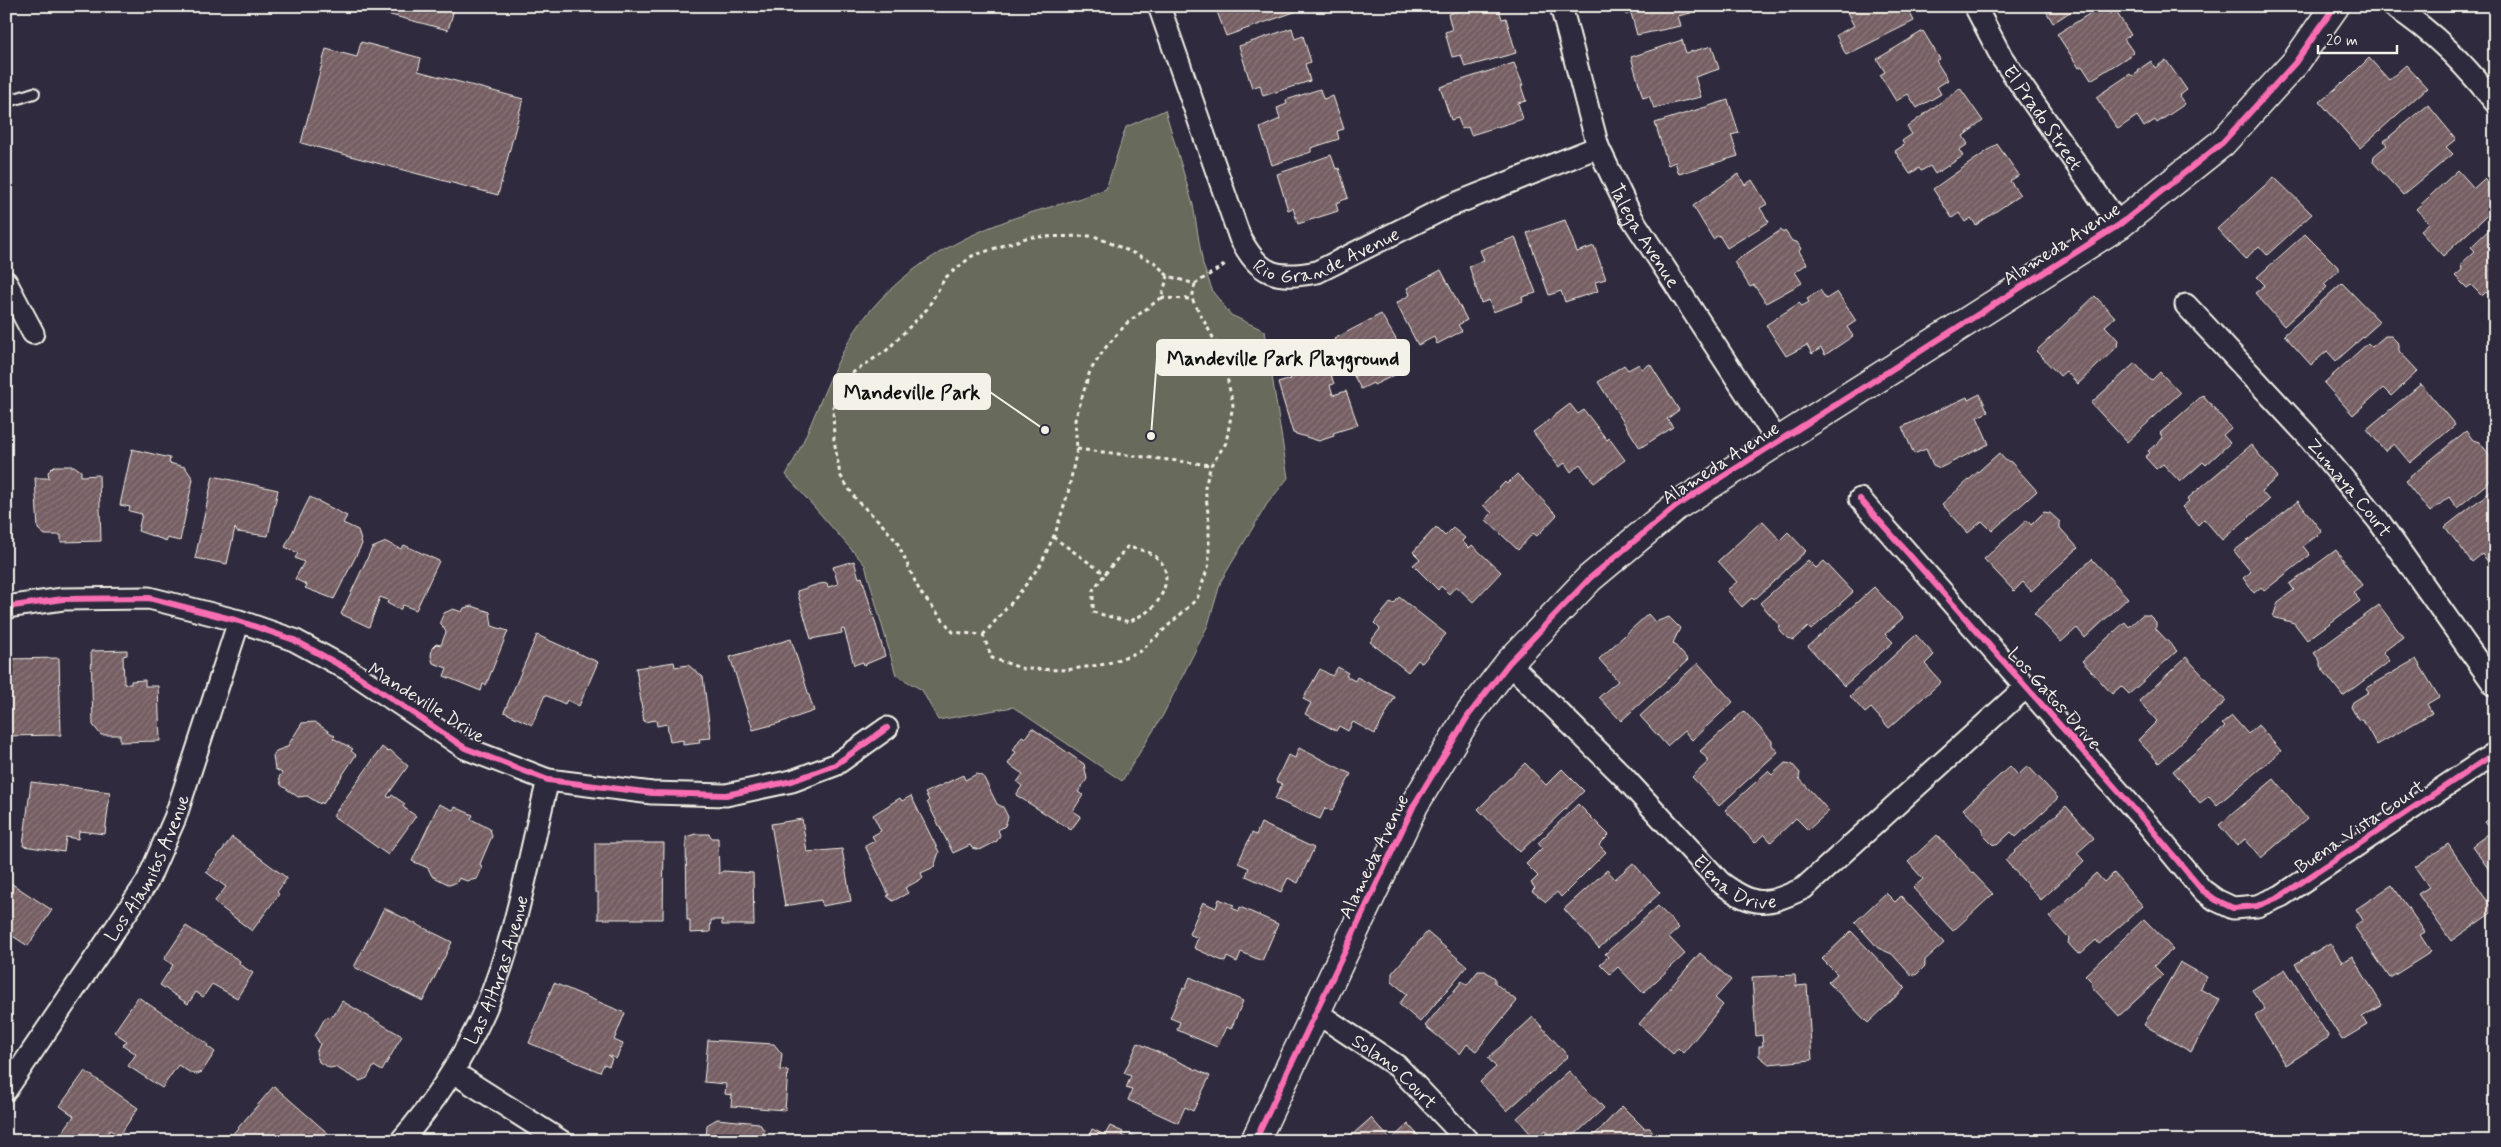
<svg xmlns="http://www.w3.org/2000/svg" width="2501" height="1147" viewBox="0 0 2501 1147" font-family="Mynerve,sans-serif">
<defs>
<pattern id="building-hatch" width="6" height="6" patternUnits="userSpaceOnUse" patternTransform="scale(1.25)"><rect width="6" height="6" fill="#765f64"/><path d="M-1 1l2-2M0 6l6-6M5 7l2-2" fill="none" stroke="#8a767a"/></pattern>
</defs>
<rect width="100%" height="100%" fill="#2f2a3d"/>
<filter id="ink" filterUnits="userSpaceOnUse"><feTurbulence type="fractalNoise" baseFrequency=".02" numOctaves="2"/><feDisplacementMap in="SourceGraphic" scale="10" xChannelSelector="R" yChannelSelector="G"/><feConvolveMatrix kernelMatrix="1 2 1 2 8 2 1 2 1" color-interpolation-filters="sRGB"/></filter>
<g filter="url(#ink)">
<path fill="#686a5c" stroke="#aeaea2" d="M1165,110l28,95 10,60 10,27 18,23 34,16 23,147 -21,26 -46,77 -13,44 -45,90 -41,66 -109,-74 -75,13 -16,-30 -26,-15 -31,-110 -79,-90c25,-43 38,-91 63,-134 32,-56 90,-94 149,-117 35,-14 73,-21 108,-35l20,-62z"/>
<path fill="url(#building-hatch)" stroke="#f4f1e8" d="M356,6h99l-7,24z
M1215,6h84l1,4 -74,26z
M1475,6h23l4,13 4,-1 10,35 -51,14 -4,-12 -9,2 -7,-25 7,-2 -4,-16z
M1624,6h65l2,7 -13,3 3,10 -44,9 -6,-22 -5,2z
M1844,6h71l1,2 -7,3 5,10 -68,34 -10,-20 18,-9z
M2043,6h36l-26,17z
M2102,6h3l5,8 5,-4 16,25 -7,4 10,14 -43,27 -9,-14 -3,2 -22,-34z
M1292,28l3,11 8,-3 8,26 -6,2 5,17 -47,15 -3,-11 -8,3 -13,-42z
M1923,31l17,28 -4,2 12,19 -11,7 4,7 -24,14 -9,-14 -12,7 -16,-26 5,-3 -8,-13z
M1682,40l4,13 26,-7 7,23 -24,8 6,20 -47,11 -5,-12 -6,2 -12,-41z
M361,42l60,16 -3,13 105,28 -25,96 -197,-52 25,-94 31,8z
M2369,58l20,22 17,-15 21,23 -67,60 -40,-46 22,-19 1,1z
M2166,60l21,30 -8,6 6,8 -28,19 -2,-3 -11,7 -7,-11 -19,13 -22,-32 34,-23 2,2 7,-4 -1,-2 13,-9 4,7z
M1514,63l9,22 -2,1 5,15 -8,2 5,16 -52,16 -3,-8 -6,2 -4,-11 -7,2 -11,-33z
M1960,88l23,33 -20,15 5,8 -9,6 4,6 -28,18 -5,-8 -9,5 -2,-3 -9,6 -15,-23 9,-6 -2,-4 10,-7 -5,-7z
M1320,89l3,10 10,-3 11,33 -7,2 2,8 -28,9v4l-39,13 -12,-37 20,-9 -3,-11 10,-4 -1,-4z
M1728,100l11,33 -8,2 7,21 -59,18 -4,-12 -7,3 -13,-42z
M2428,105l28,34 -10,8 7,7 -50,41 -30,-33 1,-6 13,-11 -3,-4z
M1997,144l22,31 -9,6 10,14 -44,30 -5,-7 -6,4 -6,-9 -7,5 -19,-29z
M1331,155l5,14 3,-1 9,30 -12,5 2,8 -40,13 -5,-16 -5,2 -11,-36z
M2458,170l16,18 10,-9 11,11v18l-52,48 -23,-25 9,-8 -13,-14z
M1738,174l7,11 7,-5 15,24 -7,4 9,14 -42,26 -8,-13 -6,4 -20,-33z
M2274,177l38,37 -45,41 -8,-9 -14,13 -28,-30z
M1565,220l12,32 17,-6 12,33 -11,3 3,9 -33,11 -4,-11 -12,4 -22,-62z
M2495,224v76l-9,-8 -4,4 -11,-11 -4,3 -12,-12 7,-6 -1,-6 14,-13 -4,-4z
M1781,230l2,3 2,-2 7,10 5,1 4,7 -2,2 8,13 -12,8 7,11 -36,20 -12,-18 -4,2 -16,-25z
M2305,234l33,33v4l-14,13 3,3 -43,39 -29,-33 10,-8 -8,-8z
M1515,237l21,56 -14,4 1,4 -30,11 -4,-12 -8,3 -12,-37 15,-6 -4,-10z
M1441,270l26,50 -9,5 4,6 -25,13 -3,-7 -16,8 -22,-42 14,-8 -3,-7z
M2342,283l38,39 -44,39 -9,-10 -16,14 -27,-30z
M1820,290l6,9 11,-7 19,29 -9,6 6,9 -28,19 -4,-7 -9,6 -5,-9 -21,11 -20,-31 33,-22 3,3 7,-4 -2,-3z
M2095,296l20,21 -10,9 13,14 -1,7 -39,37 -12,-13 -6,5 -24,-25z
M1381,314l25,42 -9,4 6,11 -29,14 -1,-2 -12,6 -27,-50z
M2385,336h6l8,8v7l19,20 -27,25 -8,-8 -30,27 -29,-32 44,-40 4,4z
M1322,346l12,38 -4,1 3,10 13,-4 12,34 -25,8 1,3 -15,5 -26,-8 -15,-50 13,-4 -6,-21z
M2135,363l16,18 9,-9 20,21 -53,49 -36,-39z
M1639,364l3,5 8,-5 29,46 -12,9 6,8 -33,21 -42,-66 26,-17 4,5z
M2421,384l34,41 -45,38 -16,-19 -9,7 -18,-22z
M1980,394l8,18 -11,5 12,27 -49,24 -7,-3 -7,-16 -12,5 -12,-27 65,-30 1,3z
M2203,395l28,33 -8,7 7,8 -24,22 -3,-3 -23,20 -17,-18 -7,5 -11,-12 5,-4 -2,-2 15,-13 -3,-5z
M1570,404l8,10 6,-4 23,30 2,-2 16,22 -31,23 -14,-19 -9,8 -6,-9 -6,4 -26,-35z
M2466,431l7,9 6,2 16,19v16l-38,31 -8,-11 -19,15 -25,-31z
M2251,445l27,32 -17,14 8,9 -47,40 -18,-21 -6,6 -16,-18 7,-6 -2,-2z
M132,449l38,9 -1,5 16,4 8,12 -13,62 -13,-3v3l-29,-10 4,-17 -13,-3 1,-4 -10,-2z
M1999,453l6,7 6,2 26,29 -45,40 -10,-10 -14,12 -26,-29z
M54,466h20l7,5v5l18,-1 2,66 -40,1v-7h-16l-7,-6 -3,-51h14l-1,-6z
M1517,474l40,41 -20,21 -4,-3 -15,17 -32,-30 6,-7 -9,-8 22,-23 2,2z
M213,476l65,14 -10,46 -31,-4 -2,-4 -8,36 -32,-6z
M2491,491l4,4v63l-6,5 -7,-9 -10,8 -27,-35z
M310,497l37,19 -4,7 15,7 4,14 -28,55 -29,-11 2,-3 -12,-6 9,-17 -9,-4 3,-5 -13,-6z
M2298,501l24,31 -19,14 7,9 -46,36 -3,-4 -7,6 -11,-15 8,-6 -17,-21z
M2044,512l6,1 10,9v6l18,20 -47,43 -8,-9 -9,9 -30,-32 43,-39 4,5z
M1762,521l18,19 8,-8 18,19 -52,49 -2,-2 -10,9 -15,-17 10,-8 -19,-21z
M1436,527l9,9 8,-8 12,10 -3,3 7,7 3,-3 29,27 -28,30 -17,-16 -7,8 -8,-8 -3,4 -25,-25 7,-6 -7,-7z
M386,542l15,7 3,-4 35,16 -23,49 -13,-5 -3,5 -13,-7 1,-3 -8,-3 -11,30 -28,-13 31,-66z
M2336,550l26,35 -9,7 7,9 -53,39 -13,-17 -21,-6 5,-15 16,-12 -4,-6z
M2092,559l36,39 -43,40 -8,-10 -16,14 -27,-29z
M1808,560l8,8 8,-7 29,31 -42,38 -3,-3 -14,13 -7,-2 -8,-8 1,-4 -20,-23z
M854,561l5,17 3,-1 23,79 -21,9 -1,-3 -9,3 -10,-36 -3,1 1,3 -31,6 -14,-48 22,-7 8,-1 1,4 10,-3 -5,-17z
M1874,587l29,31 -18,16 8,8 -49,44 -36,-40z
M1399,597l47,37 -24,29 -4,-3 -10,12 -38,-30 10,-13 -6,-6 17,-21 3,2z
M2379,605l24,32 -20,15 7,9 -47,35 -23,-30v-5l-6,-8z
M472,606l18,6 2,14 16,5 -22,54 -3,-1 -2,7 -37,-15 3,-8 -14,-5 -2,-7 1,-8 4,-4 5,1 5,-13 -6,-10 4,-9 9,-4 9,3 2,-4z
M1648,614l7,8 14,-5 11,11 -7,15 15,17 -67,61 -22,-24 19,-16 -19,-22z
M2142,615h7l7,7v7l21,22 -48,43 -8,-8 -9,8 -30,-33 43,-39 4,5z
M537,635l61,27 -19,44 -12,-6 -2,4 -20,-9 -13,30 -28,-13z
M1916,635l18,20 -9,9 16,18 -52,46 -18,-20 -6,5 -15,-17z
M791,639l23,72 -38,13 -23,6 -23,-73z
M127,650v5l-4,1 1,28h7v-3l14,-1v6h13l2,55 -40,1v-7h-19l-8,-10 -2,-74z
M2186,657l40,44 -67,62 -21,-23 19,-19 -18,-20z
M59,658l2,77 -55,1v-77z
M2416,659l23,38 -12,7 5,9 -55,32 -14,-24 -5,-2 -7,-12 2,-5 16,-10 -3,-4z
M674,662l1,5 13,-2 15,12 8,61 -12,1 1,4 -17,2v-5l-13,2 -3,-18 -10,2 -1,-6 -12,2 -8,-54z
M1698,663l35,39 -41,38 -8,-9 -17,15 -27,-30z
M1338,667l10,6 -2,3 9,5 2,-4 38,20 -20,37 -22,-12 -5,9 -9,-5 -3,5 -31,-17 6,-11 -8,-4 17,-30 12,7z
M1744,711l28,30v4l6,7 -59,54 -27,-29 17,-16 -9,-10z
M2232,716l16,18 10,-9 23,26 -64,54 -8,-9 -9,7 -27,-32 52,-44 -3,-3z
M315,722l20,14 -2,2 20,11 -2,2 5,4 -33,49 -2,-2 -1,2 -13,-8 -9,1 -17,-12 -2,-8 3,-4 -7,-4 -2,-13 3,-5 11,-4 15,-24z
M1032,728l52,36 3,15 -9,13 5,3 -10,16 8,5 -10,14 -55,-35 6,-9 -5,-4 6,-8 -15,-10 8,-12 -3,-2 9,-14 3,2z
M382,747l6,5 2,-2 18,16 -21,30 3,2 2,-3 13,9 -2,3 13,9 -28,39 -55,-39z
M1299,748l52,26 -19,37 -7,-3 -5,11 -45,-20 7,-15 -6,-3 12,-26 7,3z
M1525,763l21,22 16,-16 22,22 -64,61 -42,-43z
M1785,763l7,1 8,9 -1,5 30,33 -21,19 -12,-12 -25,24 -7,-8 -9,9 -30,-33 43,-39 4,4z
M2010,766l8,9 10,-9 30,32 -42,39 -5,-5 -14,13 -5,-1 -9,-9v-5l-20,-21z
M977,774l6,2 14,28 6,3 5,10 -3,9 -7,4 2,5 -3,6 -17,9 -8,-2 -2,-3 -17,8 -26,-51 2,-2 -4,-7 38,-18 2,5z
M2274,779l33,40 -46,39 -16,-19 -8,7 -18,-21z
M31,782l79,10 -5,42 -26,-3 -1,8 -12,-2 -2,15 -41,-6z
M911,796l28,56 -5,15 -13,6 2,5 -18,10 3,5 -15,8 -6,-5 2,-1 -24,-49 10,-5 -3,-5 9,-5 -8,-16 27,-17 2,3z
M439,804l14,6 2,-3 18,8 -2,4 19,10 2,7 -12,28 2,4 -5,11 -10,2 -8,-3 -2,4 -7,3 -18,-9 -4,-8 -16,-7z
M1578,804l31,31 -10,10 7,7 -45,45 -4,-5 -11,10 -14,-11 3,-3 -4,-5 7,-7 -12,-12 16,-16 -4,-5z
M2066,806l28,32 -17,15 7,8 -43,39 -36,-40z
M2495,815v63l-23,-32 20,-15 -7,-9z
M802,819l5,33 35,-3 9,52 -29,5 -1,-6 -36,6 -14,-82z
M1261,823l53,25 -16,35 -10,-5 -7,14 -35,-16 3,-8 -11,-5 14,-30 4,2z
M695,834h14l3,4h6l1,36 4,-3 30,2 1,52h-32v-5h-11l-1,12 -20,1v-13h-3l-1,-83z
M1937,835l56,59 -40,37 -40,-43 10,-9 -15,-17z
M232,837l55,41 -10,14 2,2 -27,37 -38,-29 12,-15 -20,-15z
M595,843h69l-1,76h-65v-27h-3z
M2448,844l46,67 -43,30 -33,-47 11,-7 -14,-20z
M1633,863l27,30 -61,55 -35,-39 43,-39 8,9z
M2096,873l8,9 10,-9 29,33 -44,38 -3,-4 -15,13 -5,-1 -8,-9 1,-4 -20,-22z
M6,880l46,30 -24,36 -20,-13 -2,3z
M2392,885l33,47 -5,3 11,17 -41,26 -36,-52 9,-6 -7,-11z
M1886,893l9,9 6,-6 43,47 -19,17v6l-9,9 -6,-1 -18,-20 -14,-6 -23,-26z
M1219,899l15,6 -2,3 7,3 1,-4 38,17 -16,37 -21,-9 -4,10 -10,-5 -2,5 -31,-14 4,-10 -9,-4 14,-32 13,6z
M1658,906l21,22 -10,9 16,17 -42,39 -25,-26 -8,7 -10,-10 8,-7 -3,-3z
M384,908l68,34 -29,59 -69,-34z
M2144,919l29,30 -19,17 9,9 -44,41 -27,-29v-5l-7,-7z
M186,926l54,35 -1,3 14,9 -16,25 -25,-14 -9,13 -7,-5 -8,12 -28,-19 13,-20 -9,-6z
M1851,931l54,57 -37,35 -40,-41 9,-8 -15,-15z
M1427,932l40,34 -47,56 -21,-18 8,-10 -15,-12v-9z
M2330,943l12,19 10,-6 30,49 -20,12 5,8 -25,15 -47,-76z
M1700,953l31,27 -16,18 8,7 -40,48 -5,-5 -5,6 -34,-30z
M2180,962l27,15 -7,12 20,11 -29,52 -47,-27z
M2285,969l44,68 -43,28 -31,-49 10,-7 -13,-19z
M1478,971h7l10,7v5l22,18 -41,50 -9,-7 -7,10 -35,-28 37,-45 5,4z
M1795,975l1,11 11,-1 5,75 -43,4 -10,-8v-10h4l-1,-11 -6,1 -4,-59z
M1190,977l53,24 -12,28 -5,-2 -9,20 -40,-17 3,-8 -10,-4 13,-30 2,1z
M554,983l71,30 -11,27 9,4 -7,15 -8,-4 4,4 -3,7 -5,-2 -4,8 -71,-29z
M138,997l70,47 -1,2 8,6 -13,20 -5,2 -6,-1 -13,-8 -16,23 -34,-22 8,-12 -13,-9 4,-4 -13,-9z
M342,1001l60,35 -20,35 -8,-5 -7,12 -7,3 -25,-14 -5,1 -11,-6 -3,-9 4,-9 -5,-8 10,-18 9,-3z
M1533,1017l35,39 -61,55 -27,-29 16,-15 -8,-9z
M708,1040l66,4 8,10 -2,16 8,1 -3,39 -54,-4 1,-11 -7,-1 1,-10 -22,-2z
M1138,1043l72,33 -17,35 -8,-4 -7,16 -50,-23 4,-10 -6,-2 5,-12 -7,-3z
M85,1071l53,37 -19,28 -9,-6 -7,11 -9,-4 -3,4h-20l-10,-7 13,-18 -14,-10z
M1569,1071l35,37 -36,33h-13l-9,-11 -11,9 -18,-21z
M274,1086l58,51 -4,4h-91l-6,-5z
M1622,1106l22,22h6l9,13h-70z
M1371,1118l20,22 17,-16 15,17h-78z
M717,1119l42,4 5,7 -1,9 7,2h-64l1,-16z
M1110,1126l13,6 -2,3 8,4 2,-5 14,7h-58l5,-12 13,6z"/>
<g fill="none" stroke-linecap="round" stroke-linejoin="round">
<g stroke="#f4f1e8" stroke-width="14">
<path id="lane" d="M6,102l28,-9"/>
</g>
<g stroke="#f4f1e8" stroke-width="25">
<g id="street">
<path id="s1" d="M1159,6l81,232c20,37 35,42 77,34l130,-65 151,-60"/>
<path id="s2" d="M1561,6l37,141 34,71 146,224"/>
<path id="s3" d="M1975,6l27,52 117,167"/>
<path d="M2393,6c42,27 70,57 102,96"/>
<path d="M6,282l27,51"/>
<path id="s4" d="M2186,305l120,129 72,86 117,166"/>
<path d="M1860,499l289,327 53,64 14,10 17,8 24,-2 24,-10 214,-143"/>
<path d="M6,607l57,-8 86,-1 90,23 55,19 55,30 116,78 83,32 104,13 74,2 66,-14 43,-16 52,-37"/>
<path id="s5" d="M1509,663l112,111 99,108c34,26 46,24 84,6l221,-200"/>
<path id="s6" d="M1314,1011l83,55 71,75"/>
<path d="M453,1072l108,69"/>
<path id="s7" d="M6,1090l141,-208 28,-64 64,-197"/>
<path id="s8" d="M401,1141c34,-39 63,-84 84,-131 31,-72 44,-154 63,-230"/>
</g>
</g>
<g stroke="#f4f1e8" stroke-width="31">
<path id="secondary" d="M1255,1141l159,-336 54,-89 41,-53 81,-85 85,-71 444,-282 103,-82 73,-80 40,-57"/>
</g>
<path stroke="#f4f1e8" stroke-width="3" stroke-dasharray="4 4" stroke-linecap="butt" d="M1195,284l-3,15 30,55 11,51 -7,38 -15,22 -6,22 4,35v42l-12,35 -56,52 -35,13 -40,6 -42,-1 -32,-11 -9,-23 -30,-3 -33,-40 -23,-50 -17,-20 -23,-21 -17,-26 -6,-35 -1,-33 18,-33 36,-24 40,-41 18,-31 27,-22 57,-19 65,-1 60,26 14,14 27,8 32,-21
M1161,298l31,1
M1077,449l134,16
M1053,537l52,37 22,-27c10,2 23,4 30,11 17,13 7,40 -7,52 -6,4 -14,8 -21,12l-36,-10v-22l12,-16
M983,635l35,-40 23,-31 15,-33 12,-38 9,-44 -2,-29 15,-49 16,-24 21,-24 34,-25 7,-22"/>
<use href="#lane" stroke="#2f2a3d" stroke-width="10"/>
<use href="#street" stroke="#2f2a3d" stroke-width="21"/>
<use href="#secondary" stroke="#2f2a3d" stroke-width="28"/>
<g stroke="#2f2a3d" stroke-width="9">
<path id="cycleway" d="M1860,499l289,327 53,64 14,10 17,8 24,-2 24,-10 214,-143
M6,607l57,-8 86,-1 90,23 55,19 55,30 116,78 83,32 104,13 74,2 66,-14 43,-16 52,-37
M1255,1141l159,-336 54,-89 41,-53 81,-85 85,-71 444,-282 103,-82 73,-80 40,-57"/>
</g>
<use href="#cycleway" stroke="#f96db3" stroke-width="6"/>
</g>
</g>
<g text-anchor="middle" stroke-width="4" stroke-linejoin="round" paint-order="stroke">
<g font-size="19" fill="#f4f1e8" stroke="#2f2a3d">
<text dy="7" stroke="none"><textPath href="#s3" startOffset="131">El Prado Street</textPath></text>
<text dy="7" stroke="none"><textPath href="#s2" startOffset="246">Talega Avenue</textPath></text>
<text dy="7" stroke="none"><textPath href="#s1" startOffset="352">Rio Grande Avenue</textPath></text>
<text transform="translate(2061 243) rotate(-33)" y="7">Alameda Avenue</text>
<text transform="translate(1720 462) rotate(-33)" y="7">Alameda Avenue</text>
<text dy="7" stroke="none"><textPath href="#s4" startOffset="245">Zumaya Court</textPath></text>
<text transform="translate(2055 698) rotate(48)" y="7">Los Gatos Drive</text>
<text transform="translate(427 702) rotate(32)" y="7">Mandeville Drive</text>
<text transform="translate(2359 826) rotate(-34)" y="7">Buena Vista Court</text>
<text transform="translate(1373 856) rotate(-64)" y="7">Alameda Avenue</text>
<text dy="7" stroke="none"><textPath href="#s7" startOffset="264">Los Alamitos Avenue</textPath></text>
<text dy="7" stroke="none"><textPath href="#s5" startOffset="318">Elena Drive</textPath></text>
<text dy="7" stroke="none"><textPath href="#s8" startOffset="198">Las Alturas Avenue</textPath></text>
<text dy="7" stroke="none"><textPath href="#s6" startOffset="101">Solano Court</textPath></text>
</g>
</g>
<path fill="none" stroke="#f4f1e8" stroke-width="2" d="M1151 436L1157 358M1045 430L990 392"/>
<g fill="#f4f1e8" stroke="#2f2a3d" stroke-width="2">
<circle cx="1151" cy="436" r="5"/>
<circle cx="1045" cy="430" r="5"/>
</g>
<g fill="#f4f1e8" stroke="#f4f1e8" stroke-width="2">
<rect x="1157" y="340" width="252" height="35" rx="5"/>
<rect x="834" y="374" width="156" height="35" rx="5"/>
</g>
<g font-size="20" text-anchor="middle" font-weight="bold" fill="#111">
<text x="1283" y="365">Mandeville Park Playground</text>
<text x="912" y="399">Mandeville Park</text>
</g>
<rect width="2501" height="1147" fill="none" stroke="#2f2a3d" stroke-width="25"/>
<rect x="12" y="12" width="2476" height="1122" fill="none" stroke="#f4f1e8" stroke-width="2" filter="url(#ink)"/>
<path d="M2318 45v8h79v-8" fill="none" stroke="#f4f1e8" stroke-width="2.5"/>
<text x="2326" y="45" font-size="15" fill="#f4f1e8" stroke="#2f2a3d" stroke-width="4" paint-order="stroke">20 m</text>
</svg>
